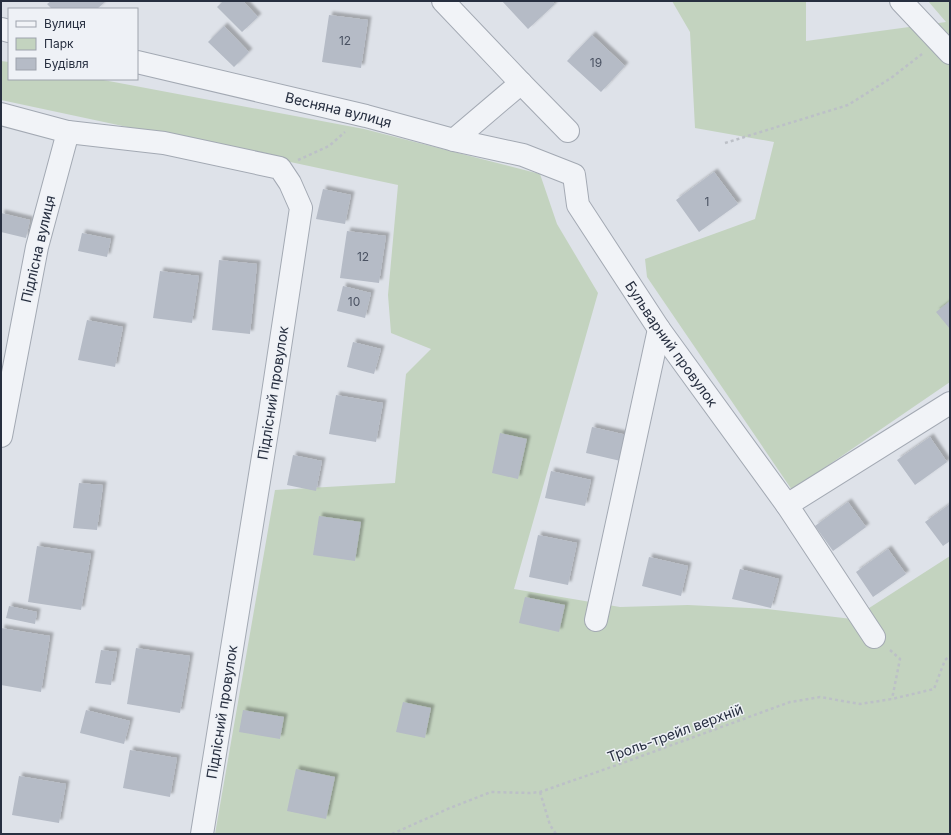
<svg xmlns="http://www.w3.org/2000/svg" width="951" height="835" viewBox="0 0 951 835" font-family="Inter,sans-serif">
<defs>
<filter id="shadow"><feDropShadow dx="3.5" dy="-3.5" stdDeviation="1" flood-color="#0004"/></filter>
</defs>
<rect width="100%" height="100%" fill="#dee2e9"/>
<path fill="#c3d3bf" d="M672,1h134v40l140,-19 -18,-21h22v381l-158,108 -145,-213 -2,-18 110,-40 19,-77 -79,-14 -5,-96z
M1,61l8,1v17h89l266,50 176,45 17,50 41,69 -84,296 106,18 68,-2 79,4 85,10 98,-63v278h-735l60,-344 120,-7 11,-109 25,-25 -40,-16 -3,-38 10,-110 -397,-85z"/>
<path fill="#b5bbc6" filter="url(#shadow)" d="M51,1h55l-9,8h-45l-5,-5z
M223,1h20l15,16 -16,15 -25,-25z
M502,1h50l3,3 -27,25z
M329,15l39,5 -7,48 -39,-6z
M224,26l25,26 -15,15 -26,-25z
M592,35l33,31 -24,26 -34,-31z
M714,172l24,32 -39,28 -23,-32z
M323,189l28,6 -6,29 -29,-5z
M1,213l29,7 -4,18 -25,-6z
M347,231l39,5 -7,47 -39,-5z
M82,233l29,6 -4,18 -29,-6z
M219,260l38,4 -7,70 -38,-4z
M160,271l39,5 -7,47 -39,-5z
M343,286l28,7 -6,25 -28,-7z
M950,301v28l-14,-17z
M87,320l36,7 -8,40 -37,-7z
M353,342l28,7 -7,25 -27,-7z
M336,395l47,8 -7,39 -47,-8z
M592,427l39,9 -6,26 -39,-9z
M500,433l27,6 -9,40 -26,-6z
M930,437l17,25 -32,23 -18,-25z
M293,455l29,6 -6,30 -29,-6z
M551,471l40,9 -6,26 -40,-8z
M79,483l24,2 -6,45 -24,-2z
M848,502l18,25 -33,24 -18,-25z
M950,504v37l-7,5 -18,-24z
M319,516l42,6 -6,39 -42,-6z
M538,535l39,8 -9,42 -39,-8z
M37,546l54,8 -10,56 -53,-8z
M888,549l18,25 -33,23 -17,-25z
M649,557l39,9 -7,30 -39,-10z
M740,569l39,10 -8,29 -39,-9z
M525,597l40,8 -6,27 -40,-9z
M9,606l28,6 -2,12 -29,-6z
M1,628l49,8 -9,56 -40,-7z
M136,648l54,8 -10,57 -53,-9z
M101,650l16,2 -6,33 -16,-2z
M403,702l28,6 -6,30 -29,-6z
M86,710l44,11 -6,23 -44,-11z
M243,710l41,7 -4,22 -41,-7z
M130,750l47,8 -7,39 -47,-9z
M296,769l39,8 -9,42 -39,-8z
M19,776l47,8 -7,39 -47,-8z"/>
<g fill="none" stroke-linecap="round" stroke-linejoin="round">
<g stroke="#a3a9b3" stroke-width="24">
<g id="minor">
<path d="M443,1l78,82 47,48"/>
<path d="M901,1l49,52"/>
<path d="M1,29l8,2"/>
<path id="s1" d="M137,62l229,54 88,24 67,-57"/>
<path d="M1,114l67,18 -31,115 -36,189"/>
<path d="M68,132l96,11 116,25 10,15 11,25 -31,205 -68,421"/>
<path id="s2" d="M454,140l69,15 51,20 4,30 81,124 128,176 87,132"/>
<path d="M787,505l163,-102"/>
<path d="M596,620l63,-291"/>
</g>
</g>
<path stroke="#bcc0c7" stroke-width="2.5" stroke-dasharray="3 3" stroke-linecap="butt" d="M725,143l123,-38 43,-27 31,-24
M298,160l31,-14 16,-14
M890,650l10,9 -8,40
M540,792l10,33 6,9
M392,834l58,-26 41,-16 39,1 10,-1 77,-27 173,-63 30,-5 40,7 32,-5 42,-10 11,-29 5,-4"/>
<use href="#minor" stroke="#f1f3f7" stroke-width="22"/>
</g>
<g text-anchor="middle" stroke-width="3" stroke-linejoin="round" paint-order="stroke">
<g font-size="12" fill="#4a5262">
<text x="345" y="45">12</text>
<text x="596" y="67">19</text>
<text x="707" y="206">1</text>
<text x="363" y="261">12</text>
<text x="354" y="306">10</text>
</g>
<g font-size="14" fill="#272f40" stroke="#eef1f6">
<text dy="5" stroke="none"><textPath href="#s1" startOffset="207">Весняна вулиця</textPath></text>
<text transform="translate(38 249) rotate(-77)" y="5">Підлісна вулиця</text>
<text dy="5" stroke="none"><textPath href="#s2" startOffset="323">Бульварний провулок</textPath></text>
<text transform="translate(273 393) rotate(-81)" y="5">Підлісний провулок</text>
<text transform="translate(222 712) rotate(-81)" y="5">Підлісний провулок</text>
<text transform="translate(675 733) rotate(-20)" y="5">Троль-трейл верхній</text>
</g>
</g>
<rect width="951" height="835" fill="none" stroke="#272f40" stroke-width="4"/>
<rect x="8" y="8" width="130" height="72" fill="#eef1f6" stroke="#9ea3ad"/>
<rect x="16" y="21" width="20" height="6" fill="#f1f3f7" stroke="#9ea3ad"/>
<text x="44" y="28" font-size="12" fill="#272f40">Вулиця</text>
<rect x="16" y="38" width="20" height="12" fill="#c3d3bf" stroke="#9ea3ad"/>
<text x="44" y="48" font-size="12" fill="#272f40">Парк</text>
<rect x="16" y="58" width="20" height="12" fill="#b5bbc6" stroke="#9ea3ad"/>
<text x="44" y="68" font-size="12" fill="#272f40">Будівля</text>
</svg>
